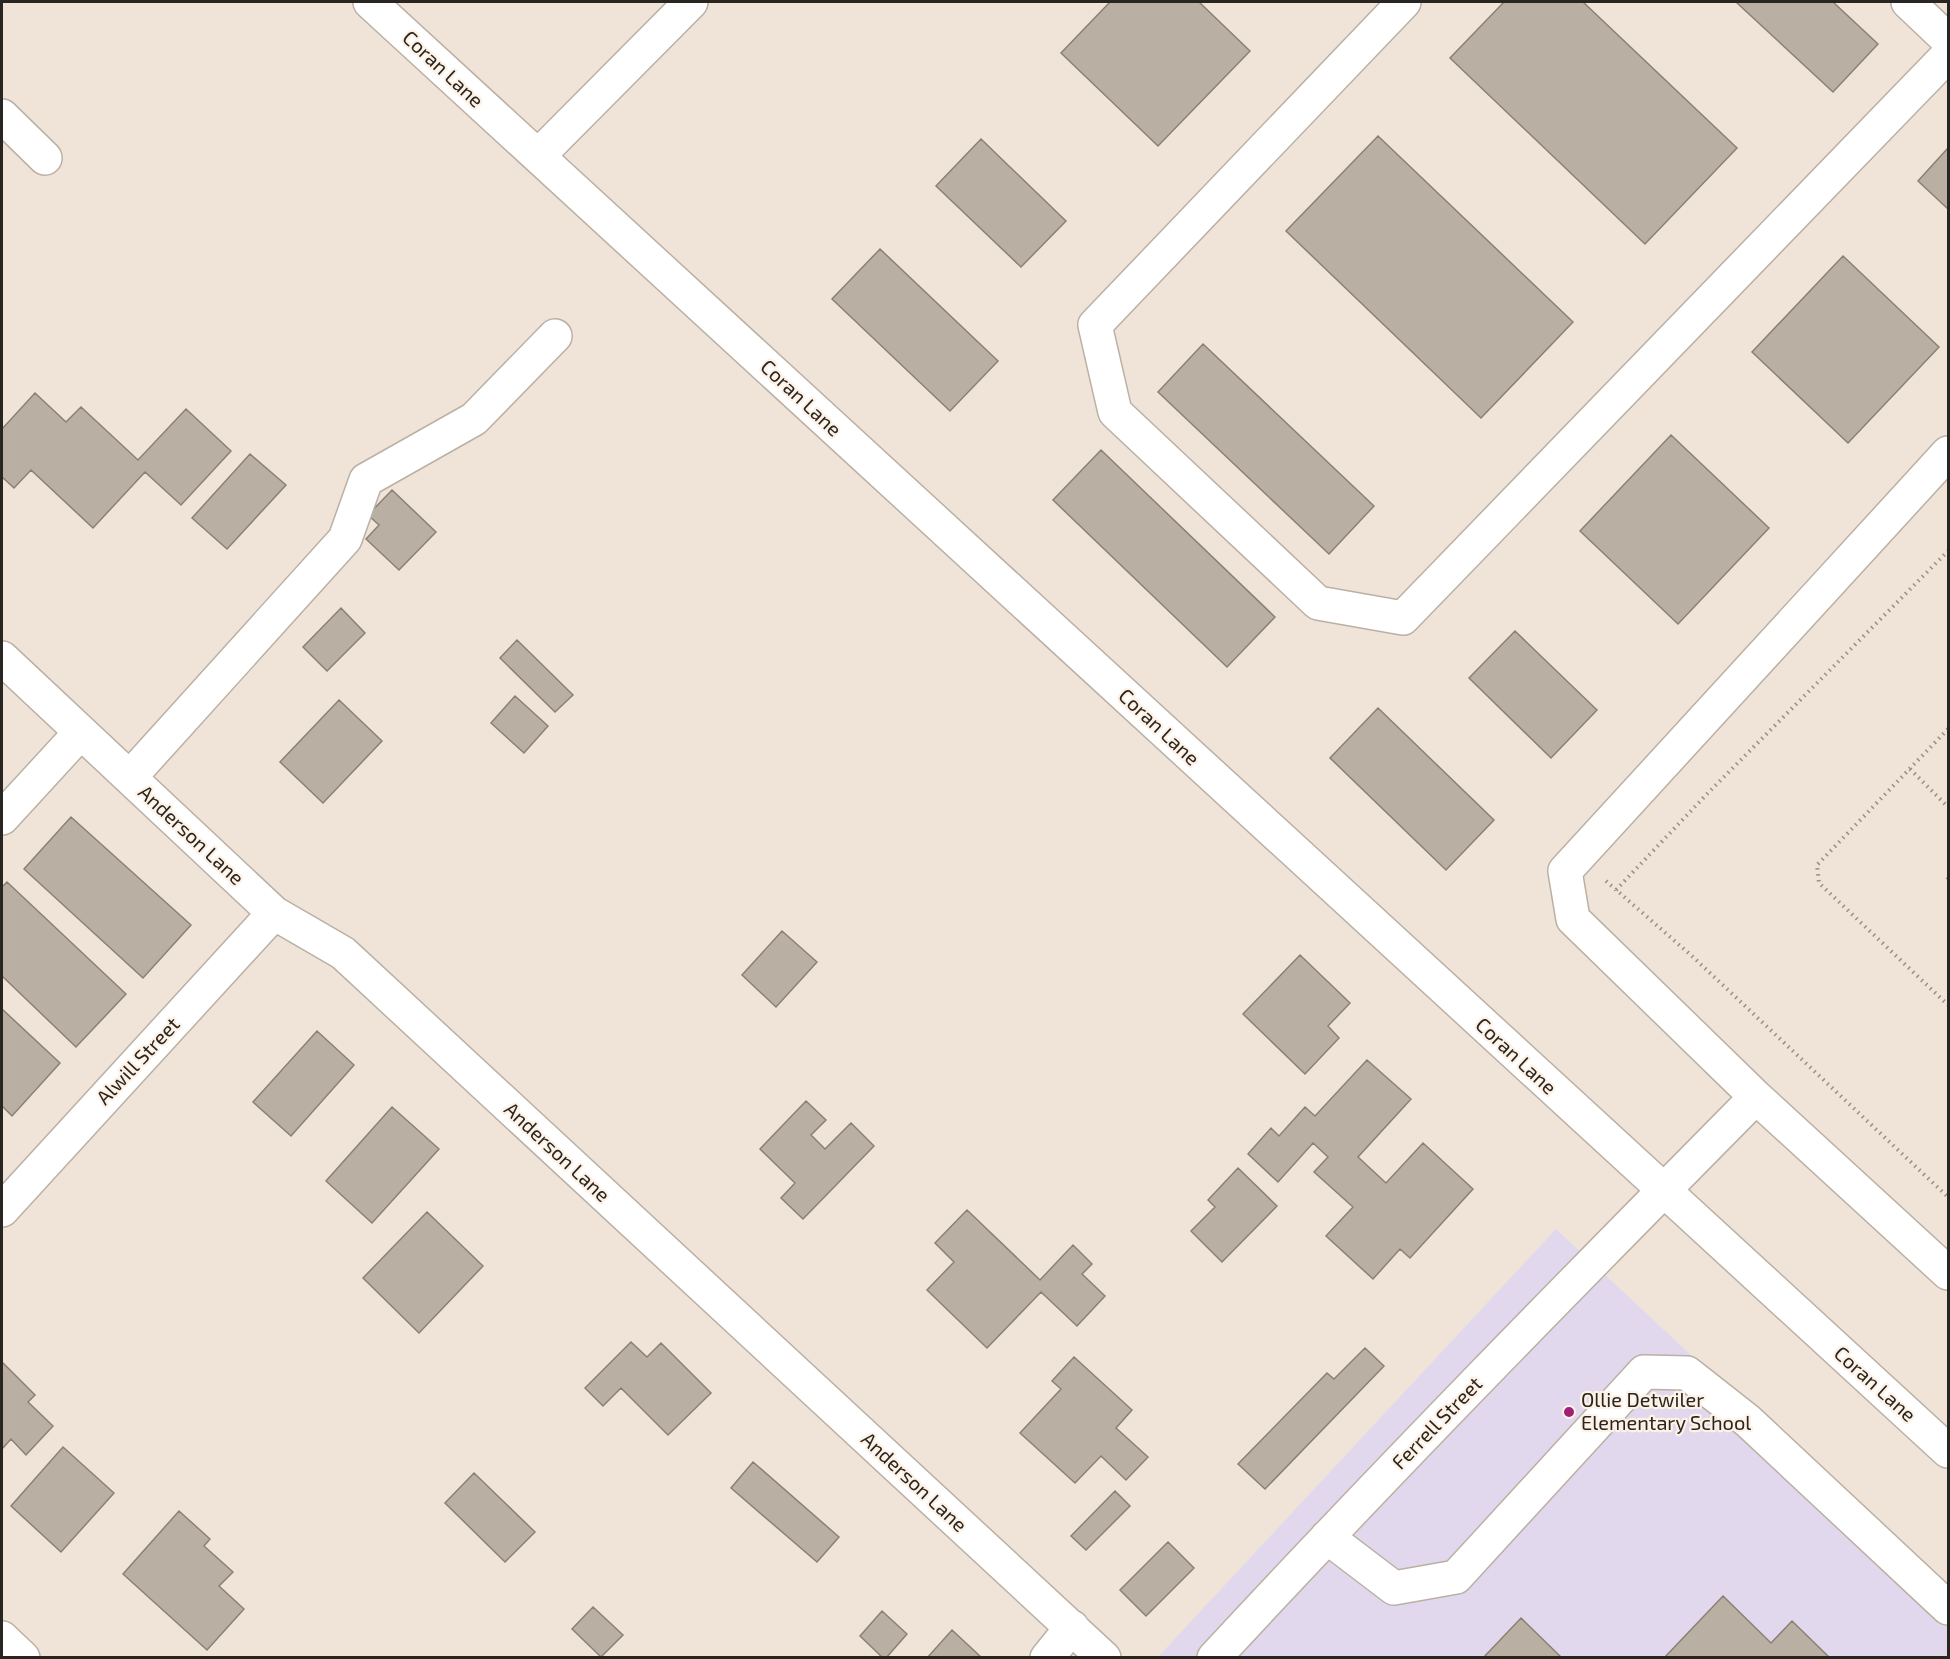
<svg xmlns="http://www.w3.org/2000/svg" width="1950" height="1659" viewBox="0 0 1950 1659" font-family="'Exo 2',sans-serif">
<rect width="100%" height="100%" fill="#f0e4d8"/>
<path fill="#e1d8ed" d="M1556,1229l392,366v62l-791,1z"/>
<path fill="#baafa3" stroke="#8b8075" stroke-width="1.5" d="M1110,2h89l51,49 -92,95 -97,-93z
M1504,2h79l154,146 -92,96 -195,-186z
M1736,2h97l45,42 -45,48z
M1378,136l195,186 -92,96 -195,-187z
M981,139l85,82 -45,46 -85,-81z
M1948,148v61l-30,-28z
M880,249l118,112 -48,50 -118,-112z
M1843,256l96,91 -91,96 -96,-91z
M1203,344l171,162 -45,48 -171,-162z
M35,393l31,29 15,-15 57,53 48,-51 45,42 -50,54 -36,-33 -52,56 -62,-58 -17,18 -12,-11v-48z
M1671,435l98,93 -91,96 -98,-93z
M1101,450l174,167 -48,50 -174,-167z
M250,454l36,31 -59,64 -35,-31z
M392,490l44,42 -37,38 -33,-31 13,-14 -11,-10z
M341,608l24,25 -38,38 -24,-24z
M1515,631l82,79 -46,48 -82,-80z
M517,640l56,55 -18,17 -55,-54z
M515,696l33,30 -24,27 -33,-30z
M339,700l43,41 -59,62 -43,-41z
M1378,708l116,112 -48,50 -116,-112z
M71,817l120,108 -48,53 -119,-109z
M7,882l119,112 -50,53 -74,-71v-89z
M782,931l35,31 -41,45 -34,-32z
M1300,955l50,48 -22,23 11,12 -34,36 -62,-60z
M2,1009l58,54 -48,53 -10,-10z
M317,1031l37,34 -63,71 -38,-34z
M1367,1060l44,39 -53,58 28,26 37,-40 50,46 -63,69 -10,-9 -27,30 -47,-43 27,-29 -39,-35 14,-15 -15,-14 -35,39 -30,-28 23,-26 8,8 26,-29 10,9z
M806,1101l20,19 -15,15 14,14 26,-26 23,23 -71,73 -22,-21 14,-15 -35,-34z
M392,1107l47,42 -67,74 -46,-42z
M1238,1168l39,38 -55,56 -31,-31 24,-24 -7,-7z
M967,1210l73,70 33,-35 19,19 -10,10 23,22 -28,30 -36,-34 -54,56 -60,-58 27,-28 -19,-19z
M427,1212l56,54 -64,67 -56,-55z
M631,1342l16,15 14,-14 50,50 -43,42 -47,-47 -18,18 -18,-18z
M1365,1348l19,18 -119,123 -27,-25 89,-91 7,6z
M1074,1357l58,53 -16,18 32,29 -22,23 -25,-24 -26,27 -55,-50 41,-44 -9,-8z
M2,1362l33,33 -7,7 25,24 -27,29 -15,-16 -9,10z
M63,1447l51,46 -53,59 -50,-46z
M753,1462l86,75 -22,25 -86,-74z
M474,1473l61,59 -30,30 -60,-59z
M1115,1491l15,15 -44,44 -15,-14z
M179,1511l31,28 -6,7 29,26 -14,14 25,23 -37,41 -84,-76z
M1168,1542l26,26 -48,48 -26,-26z
M1723,1596l48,47 21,-22 38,37h-166z
M593,1607l30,28 -22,22 -29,-28z
M882,1611l25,23 -21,24h-3l-23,-22z
M1521,1618l41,40h-79z
M952,1630l30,28h-55z"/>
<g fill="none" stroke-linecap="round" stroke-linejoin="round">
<g stroke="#bbb0a4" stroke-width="36">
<path id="minor" d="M370,2l1578,1449
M1404,2l-309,323 20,87 203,191 85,15 545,-563
M1908,2l40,38
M2,116l43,42
M538,156l153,-154
M1948,453l-383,418 8,48 183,178 192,176
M2,658l272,255 69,40 761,705
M130,777l215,-238 21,-59 108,-61 81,-83
M2,818l79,-86
M2,1210l272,-297
M1327,1537l67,51 62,-11 188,-205 43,1 61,48 200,187
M2,1638l21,20
M1047,1658l25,-31
M1214,1658c177,-191 359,-376 542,-561"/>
</g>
<path stroke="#988f86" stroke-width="4" stroke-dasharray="1.5 4.5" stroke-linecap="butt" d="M1948,729l-131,136 2,18 129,122
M1910,769l38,38
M1948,878l-1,4 1,1
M1606,881l87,76 255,240
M1616,890l90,-95 242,-244"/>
<use href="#minor" stroke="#fff" stroke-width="33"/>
</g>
<circle fill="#a02174" stroke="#fef1e5" stroke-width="2" cx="1569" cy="1412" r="6"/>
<g text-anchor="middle" stroke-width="4.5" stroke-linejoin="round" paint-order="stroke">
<g font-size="20" fill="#292520" stroke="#fef1e5">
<text transform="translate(443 69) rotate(43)" y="7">Coran Lane</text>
<text transform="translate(801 398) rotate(43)" y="7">Coran Lane</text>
<text transform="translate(1159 727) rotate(43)" y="7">Coran Lane</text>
<text transform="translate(191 835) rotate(43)" y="7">Anderson Lane</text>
<text transform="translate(1516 1056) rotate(43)" y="7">Coran Lane</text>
<text transform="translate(138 1061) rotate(-47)" y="7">Alwill Street</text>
<text transform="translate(557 1152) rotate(43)" y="7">Anderson Lane</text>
<text transform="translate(1875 1384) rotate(42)" y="7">Coran Lane</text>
<text transform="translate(1437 1423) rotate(-46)" y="7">Ferrell Street</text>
<text transform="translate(914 1482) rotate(43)" y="7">Anderson Lane</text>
</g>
<g font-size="20" fill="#292520" stroke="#fef1e5" text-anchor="start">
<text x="1581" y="1407">Ollie Detwiler<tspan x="1581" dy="23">Elementary School</tspan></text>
</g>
</g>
<rect width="1950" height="1659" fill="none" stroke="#292520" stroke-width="6"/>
</svg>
